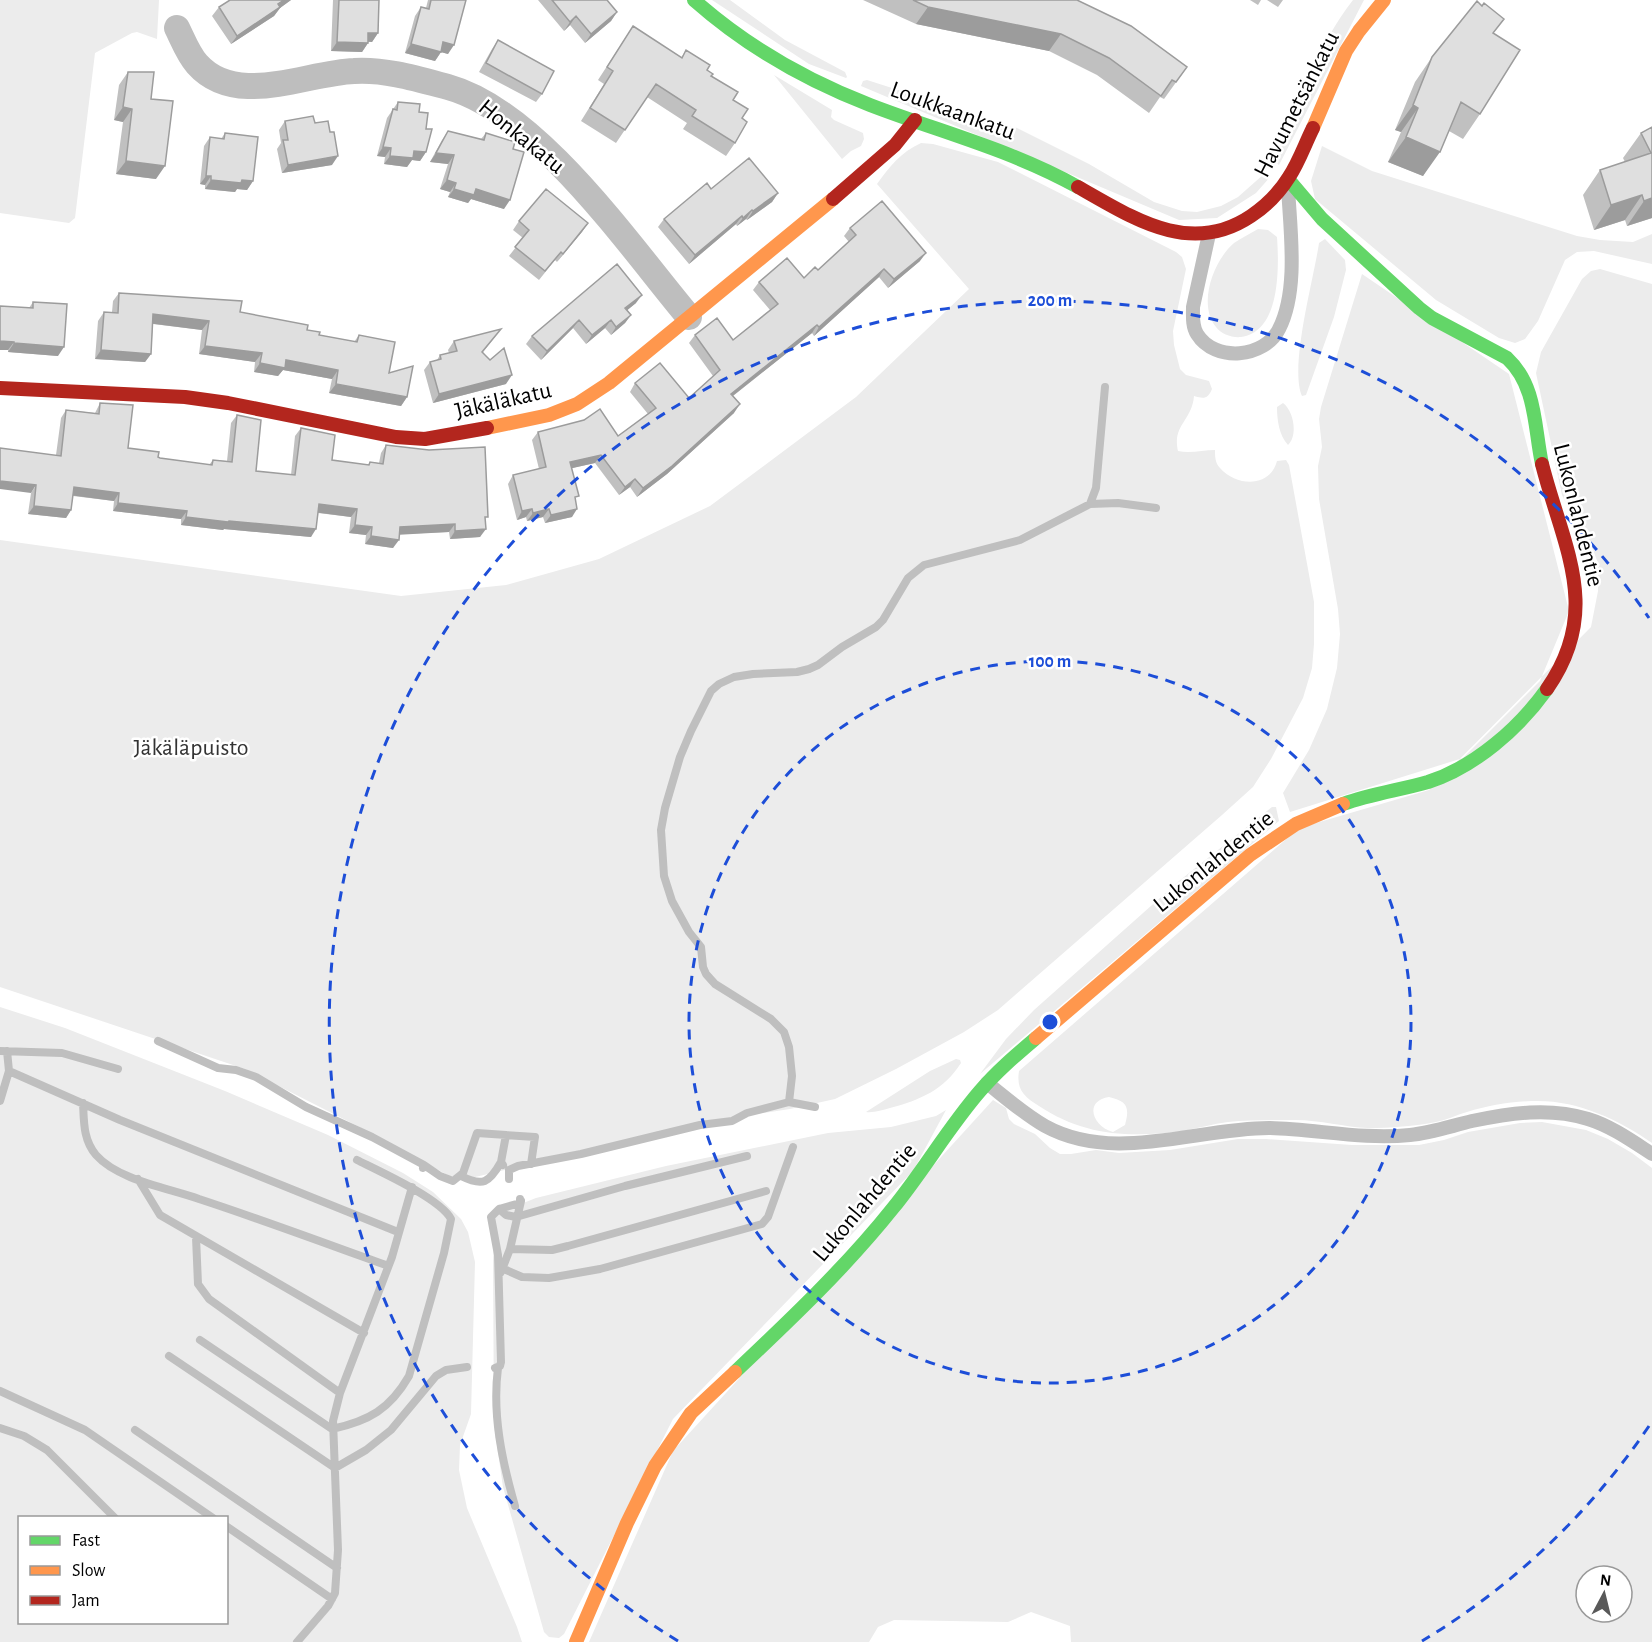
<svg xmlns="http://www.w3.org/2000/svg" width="1652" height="1642" viewBox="0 0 1652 1642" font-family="'Alegreya Sans',sans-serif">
<rect width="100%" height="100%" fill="#fff"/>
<path fill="#ececec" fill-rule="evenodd" d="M0,0h159l-2,39 -20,-7 -5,1 -37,20 -20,165 -6,5 -69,-10z
M712,0h18l55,40 60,32 2,5 -1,1 -37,-14z
M1353,0h11l-85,165 -5,-4 2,-9c23,-51 42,-107 77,-152z
M774,75l58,35 -1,7 3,3 29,13 1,6 -3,7 -10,5 -9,8z
M867,80l150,48 72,36 65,38 28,9 15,1 24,-6 17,-9 26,-23h6l1,2 -15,17 -39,25 -38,2 -318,-134 2,-5z
M921,143l12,1 65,18 178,90 6,5 4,12 -13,62 1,14 6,24 6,6 23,6 3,8c-4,10 -8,10 -18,7 -2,25 -22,29 -16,55 12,3 25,-1 37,-1 0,6 0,13 5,18 17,19 50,20 57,-7l9,-1 3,5 25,137v42l-2,24 -9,30 -32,61 -18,28 -31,28 -224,195 -34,22 -68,37 -61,30 -45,10 -81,12 -238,57 -22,-2 -68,-38 -136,-69 -245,-82v-447l401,56 105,-11 93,-26 111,-53 146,-109 113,-108 -92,-105c12,-17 24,-32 44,-41z
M1322,146l50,25 205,65 23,4 33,2 19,-8v30l-58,-13 -17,1 -12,8 -27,61 -13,18 -10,4 -16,-5 -63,-38 -121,-101 -4,-18z
M1258,229l10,1 9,7c2,29 4,95 -36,100 -9,1 -20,-3 -25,-10 -19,-23 -2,-67 18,-84 7,-5 16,-9 24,-14z
M1325,239l20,21 1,10 -12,47 -28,78 -4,1c-13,-29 12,-118 17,-153z
M1600,269l52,15v859c-33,-23 -73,-42 -114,-42 -24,0 -48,4 -71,11 -11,3 -20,8 -31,10 -21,4 -46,6 -68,6 -25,-1 -51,-9 -77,-8 -21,0 -42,0 -63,2 -15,2 -30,6 -45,9 -53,7 -99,5 -144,-25 -15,-9 -23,-17 -20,-35l280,-243 130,-38 162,-163 7,-36v-28l-7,-18 -16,-24 -13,-26 -26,-122 5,-21 41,-73 9,-8zM1109,1097c18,4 21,10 16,28l-12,7c-20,-5 -30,-31 -4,-35z
M1362,274l147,100 60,237 -29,70 -77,77 -173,54 -7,-19 26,-43 18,-41 10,-41 3,-34 -2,-25 -19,-110 -1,-33 4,-19 -3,-28 2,-12z
M1283,403c11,8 15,33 5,42 -9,-10 -11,-25 -11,-38z
M1272,807h4l3,14 -299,253 26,-35 28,-29 145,-129z
M0,1007l65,21 160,63 103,44 75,38 30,19 28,27 7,13 7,30 -4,152 -11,31 -1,25 8,38 50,119 5,15h-522zM20,1518h206v104h-206z
M956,1059l4,1 1,3c-17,27 -41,37 -71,45 -8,2 -16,5 -24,4l64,-41z
M993,1100l13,8 3,11 5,5 21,10 15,14 10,6h11l25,-4 23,3 51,-3 68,-11h28l86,6h67l25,-5 24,-8 52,-9 22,-1 44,8 22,9 24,14 20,15v474h-581l-1,-16 -39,-14 -23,10 -114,-2 -16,7 -9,15h-280l84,-191zM1586,1576h36v36h-36z
M946,1110l-33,61 -240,248 -109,215 -5,4 -10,-1 -5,-5 -41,-145 -9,-62 -1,-164 2,-47 41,-16 130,-32 162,-33 63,-6 45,-11z"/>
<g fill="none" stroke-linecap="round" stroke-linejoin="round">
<path stroke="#bfbfbf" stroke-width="8" d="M1090,504l28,-1 38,5
M158,1041l60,27 18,2 20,7 50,30 66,30 52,28
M0,1051l62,2 56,16
M9,1071l111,49 278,112
M0,1101l9,-30 -2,-20
M789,1102l26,5
M83,1103c1,18 0,37 13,52 22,25 72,33 103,44 64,21 126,44 189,67
M503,1165l-2,-3 5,-27
M423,1168l1,-3 16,11 13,5 10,-8 14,-40 58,4 -4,27
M509,1170l9,-4 63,-12 119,-29 32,-4 15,-8 42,-11 3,-26 -3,-29 -5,-15 -13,-13 -56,-35 -9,-10 -3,-7 -2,-20 -12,-15 -17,-31 -8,-25 -3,-46 4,-22 15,-51 11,-26 20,-40 8,-7 15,-7 19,-3 44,-2 12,-3 9,-4 24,-18 34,-20 7,-7 25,-42 16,-13 96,-25 70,-36 6,-16 9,-101
M509,1170v9
M461,1176c22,11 28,7 40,-14
M138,1179l22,36 204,118
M499,1209l7,6 10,2 109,-31 122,-30
M196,1237l2,47 11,15 131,94
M510,1249l42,1 16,-4 198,-55
M504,1269l18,8 27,1 51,-9 162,-45 6,-7 25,-70
M501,1272l9,-23 11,-48
M200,1340l132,89c37,-8 58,-20 77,-53l35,-123 7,-34c-10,-20 -72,-48 -94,-59
M169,1356l166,112 31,-18 25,-20 45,-54 10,-6 21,-3
M495,1368l5,-2 1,-4 -3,-107 -7,-38 8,-8 21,-6v-4
M498,1368c-6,46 4,93 17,138
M0,1391l85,39 128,88
M0,1428l24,8 23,14 68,68
M135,1430l202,138
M226,1526l106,73
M297,1642l31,-36 7,-13 3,-43 -5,-129 7,-28 52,-136 20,-70"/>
<path stroke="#bebebe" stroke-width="14" d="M1209,234l-16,73c0,9 -1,19 4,27 18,29 68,24 82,-5 20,-39 11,-100 9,-142
M987,1083c19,15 37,31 58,43 69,38 151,2 224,2 47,1 94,12 141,7 21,-2 41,-9 62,-14 39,-8 77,-14 116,-2 23,7 44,22 64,35"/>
<path stroke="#bebebe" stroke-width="26" d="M177,28c6,12 11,26 20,36 39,44 108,9 157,7 31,-2 64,8 94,16 90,25 182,160 241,230"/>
<path stroke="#63d668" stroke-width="14" d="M694,0c52,46 111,80 176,105 70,27 142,45 208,82
M1288,179l34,40 97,89 13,10 75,40c30,28 27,69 35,106
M1343,804c28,-10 57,-14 85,-22 47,-15 91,-54 119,-93
M735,1372c55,-52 111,-105 158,-164 31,-38 55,-80 87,-117 17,-20 36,-36 56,-53"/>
<path stroke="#ff974d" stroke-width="14" d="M1313,128l33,-77 13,-20 25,-31
M487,428l62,-13 28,-11 32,-21 224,-184
M1036,1038l214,-183 46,-31 47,-20
M576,1642l51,-119 28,-57 36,-53 44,-41"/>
<path stroke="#b3261e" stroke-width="14" d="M1078,187c55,31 112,70 173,29 15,-10 28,-23 38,-39 10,-15 16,-33 24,-49
M833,199l62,-54 20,-25
M0,388l185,9 43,6 168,34 29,2 62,-11
M1542,464c21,83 61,145 5,225"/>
</g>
<path fill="#c0c0c0" d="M230,0h61l-11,8 -6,8 -43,28 -19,-28 7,-9z
M333,0h46l-1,33 -6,9h-4v1l-6,9 -31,-1z
M428,0h38l-18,54 -7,-2 -6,9 -30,-8 10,-37 6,-9 5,1z
M538,0h69l10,12 -6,9 -26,22 -15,-18 -6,6z
M863,0h214l110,67 -23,32 -4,-2 -11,16 -52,-38 -48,-24 -133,-27z
M1250,0h11l-3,5z
M1267,0h16l-5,7z
M633,26l48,32 5,-8 21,20 26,30 9,18 -7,25 -9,13 -43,-27 4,-6 -40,-26 -31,46 -35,-22 23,-37 -6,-4z
M1494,34l-14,80 -17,25 -14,-8 -26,45 -35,-14 13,-30 -6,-2 20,-48 17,-25z
M498,40l44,54 -6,8 -57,-30 13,-23z
M128,72l23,27 5,80 -40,-5 7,-52 -9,-2 5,-35z
M398,102l21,10 7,17v23l-6,9 -8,-1 -5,7 -23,-3 1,-7 -8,-1 10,-38z
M285,121l30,2 17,42 -50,8 -5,-24 4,-6 -2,-13z
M1652,127v91l-25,8 -2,-6 -31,10 -11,-35 17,-25 25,-8 -2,-4 18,-25z
M448,131l33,8 5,-6 27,16 -9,60 -33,-10 -3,4 -20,-6 2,-5 -10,-3 8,-25 -18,-2 12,-22z
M225,133l28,48 -6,9 -10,-1 -2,3 -30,-3v-4l-5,-1 4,-38 6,-9 11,2z
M711,189l67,4 -6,9 -25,18 -1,-1 -9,7 -1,-2 -47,40 -31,-37 6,-8z
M519,221l69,2 -31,39 -2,-2 -16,20 -30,-24 14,-18 -10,-8z
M850,228l70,33 -32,27 -9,-11 -65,59 -2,-3 -79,63 1,17 -67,61 -30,23 -7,-10 -11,8 -24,-32 -23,5 3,33 -3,16 -27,6 -2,-6 -16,4 -1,-4 -9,3 -9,-36 5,-9 26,-6 -7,-29 6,-8 80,4 30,-22 -18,-22 5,-9 54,15 24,-22 -24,-33 6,-8 38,5 37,-30 -17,-20 6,-8 45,-4 14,-8 31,-28 -5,-6z
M617,264l19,39 -9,7 4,5 -6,8 -14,12 -6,-7 -19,16 -13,-16 -32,32 -15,-16 6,-8z
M119,293l121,19 67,18 12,5 35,7 5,-7 48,62 -6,9 -72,-13 3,-14 -49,-9 -5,6 -24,-4 1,-10 -56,-8 3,-24 -49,-6 -2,30 -6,8 -50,-3 3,-38 6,-9h8l1,-11z
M33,302l25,54 -50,-4v-2h-8v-44l29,2z
M495,337l-12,15 23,32 -73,19 -9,-33 6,-8 7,-2 3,-5 9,-2 -1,-3 6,-9z
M100,403l28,45 32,10 49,7 4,-5 14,1 4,-38 6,-8 19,56 35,4 4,-39 6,-8 31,32 36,5 2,-3 9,1 2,-10 5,-8 100,76 -6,16 -30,2 -1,-7 -50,2 -6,14 -28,-4 1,-9 -17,-2 2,-16 -33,-4 -7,24 -87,-8 -1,1 -42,-5v-6l-68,-8 1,-10 -41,-5 -2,14 -5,8 -38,-4 3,-21 25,-38 5,-37 5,-8 29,3z"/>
<path fill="#9c9c9c" d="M284,0h7l-11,8 -6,8 -43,28 6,-8z
M928,7l133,27 -12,17 -133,-27z
M617,12l-6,9 -26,22 6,-9z
M576,16l-6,9 -6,6 6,-9z
M368,33h10l-6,9 -10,-1z
M337,42l31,1 -6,9 -31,-1z
M443,42l11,3 -6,9 -11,-3z
M411,44l30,8 -6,9 -30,-8z
M1413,105l5,3 -17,24 -6,-2z
M123,107l9,2 -9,13 -9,-2z
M1406,137l34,15 -17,24 -35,-14z
M383,147l8,1 -6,9 -8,-1z
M414,151l12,1 -6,9 -8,-1 -5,7 -23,-3 6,-8z
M436,153l18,2 -6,9 -18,-2z
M338,156l-6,9 -50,8 6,-8z
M126,161l39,5 -9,13 -40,-5z
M206,176h5l-6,9 -5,-1z
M211,180h31l11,1 -6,9 -10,-1 -2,3 -30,-3z
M447,180l9,3 -6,9 -10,-3z
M454,189h22l34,11 -6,9 -33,-10 -3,4 -20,-6z
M778,193l-6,9 -25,18 6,-9z
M1642,195l-17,25 -31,10 17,-25z
M1652,198v20l-25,8 17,-25z
M752,210l-6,9 -9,7 6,-8z
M742,216l-6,8 -47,40 6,-9z
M588,223l-6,9 -25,30 6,-8z
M926,253l-6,8 -32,27 6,-9z
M884,269l-5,8 -65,59 5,-9z
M642,295l-6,8 -17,14 6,-9z
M153,314l56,7 -7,9 -55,-7z
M631,315l-6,8 -14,12 5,-8z
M579,320l-6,8 -32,32 6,-9z
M611,320l-6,8 -19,16 6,-9z
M817,325l-5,8 -87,69 6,-8z
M0,341l14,1 -6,8h-8z
M14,343l50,4 -6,9 -50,-4z
M205,346l57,7 -7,9 -56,-8z
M101,350l50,4 -6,8 -50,-3z
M286,360l52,10 -6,9 -49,-9 -5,6 -24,-4 6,-9z
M512,375l-6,9 -73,19 6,-9z
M336,384l71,13 -6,9 -72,-13z
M740,404l-6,9 -67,61 -30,23 6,-9z
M601,455l-6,8 -31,7 6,-8z
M635,479l-5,8 -11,8 6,-8z
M0,481l36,4 -5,8 -31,-4z
M74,487l45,6 -5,8 -45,-6z
M118,503l69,8 -6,8 -68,-8z
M319,504l38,5 -6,8 -38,-5z
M34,506l37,4 -5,8 -38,-4z
M532,509l-6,8 -9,3 5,-9z
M549,509l-6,8 -16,4 6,-8z
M577,509l-5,8 -27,6 6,-8z
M186,517l43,4 87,8 -5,8 -87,-8 -1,1 -42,-5z
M455,524l-6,8 -54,3 5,-8z
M355,525l17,2 -6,8 -17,-2z
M486,529l-6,8 -30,2 5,-8z
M371,536l28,4 -6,8 -28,-4z"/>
<path fill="#dfdfdf" stroke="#9c9c9c" stroke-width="1.5" d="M230,0h54l-6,4 2,3 -43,29 -18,-29z
M339,0h40l-1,33h-10v10l-31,-1z
M431,0h35l-12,45 -11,-3 -2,10 -30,-8 10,-37 8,2z
M552,0h55l10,12 -26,22 -15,-18 -6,6z
M913,0h164l54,26 56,41 -11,15 -4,-2 -11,16 -52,-38 -48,-24 -133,-27z
M1477,1l5,5 2,-3 20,16 -11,14 27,17 -40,64 -19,-12 -21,50 -34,-15 12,-29 -5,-3 19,-48z
M633,26l49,32 4,-8 24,15 -3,5 6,4 -2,2 27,16 -5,8 15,9 -6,9 5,4 -12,21 -43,-27 4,-6 -40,-26 -31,46 -35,-22 23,-37 -6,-4z
M498,40l56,31 -12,23 -56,-31z
M128,72h26l-3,27 22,2 -8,65 -39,-5 6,-52 -9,-2z
M398,102l22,2 -1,8 9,1 -2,16h6l-6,23 -12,-1 -1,7 -23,-2 1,-8 -8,-1 10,-38 4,1z
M313,116l2,7 13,-2 2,11h4l4,24 -50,9 -5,-25h5l-3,-19z
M1652,127v71l-8,3 -2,-6 -31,10 -11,-35 51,-17 -10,-20z
M448,131l36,9 2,-7 29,9 -2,7 11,3 -14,48 -34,-11 -2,6 -20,-6 2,-6 -9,-3 7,-25 -18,-2z
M225,133l33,4 -5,44 -11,-1 -1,3 -30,-3v-4h-5l4,-39 14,2z
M749,158l29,35 -25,18 -1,-1 -9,8 -1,-2 -47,39 -31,-36 43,-36 4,6z
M546,189l42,34 -25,31 -2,-2 -16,19 -30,-24 14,-17 -10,-9z
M882,201l44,52 -32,26 -10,-10 -65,58 -2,-2 -86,69 9,10 -68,62 -29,22 -8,-9 -10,8 -24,-32 -31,7 9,34 -4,1 2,12 -26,6 -2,-6 -16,4 -1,-4 -10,2 -9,-36 33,-8 -8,-35 46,-12 16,-11 18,27 38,-28 -21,-25 25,-20 29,35 31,-28 -25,-35 22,-17 16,22 45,-36 -19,-22 28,-24 17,20 11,-11 3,3 38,-35 -6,-7z
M617,264l25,31 -17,13 6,7 -15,12 -5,-7 -19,15 -13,-15 -32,31 -15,-15z
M119,293l123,8 -2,11 68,13 -1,5 13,2 -1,3 38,7 2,-7 36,7 -6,31 24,-7 -6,31 -71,-13 2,-14 -52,-10 -1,8 -25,-5 2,-10 -57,-7 4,-25 -56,-7 -2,40 -50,-4 3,-38 14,1z
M33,302l34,2 -3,43 -50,-4v-1l-14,-1v-35l33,2z
M501,329l-19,23 8,8 14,-12 8,27 -73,19 -9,-32 11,-3 -1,-4 17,-4 -3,-10z
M100,403l33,2 -5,43 31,4 -1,5 2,1 52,7 1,-5 19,2 5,-47 24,5 -5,51 39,4 6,-47 34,7 -3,25 37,5 1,-3 13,2 3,-19 43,5 56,-3 3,70h-3l1,12 -31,2v-7l-55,3 -1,13 -28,-4 1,-9 -17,-2 2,-16 -38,-5 -3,25 -87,-8 -1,1 -42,-5 1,-6 -69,-8 1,-10 -45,-6 -3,23 -37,-4 2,-21 -36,-4v-33l61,8 5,-46 33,4z"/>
<g fill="none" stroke="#1d4ed8" stroke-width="3" stroke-dasharray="10 8">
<circle cx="1050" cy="1022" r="361"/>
<path d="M1649 1426A722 722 0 0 1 1422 1641M678 1641A722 722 0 1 1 1649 618"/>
</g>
<g text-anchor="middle" stroke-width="5" stroke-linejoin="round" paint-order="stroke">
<g font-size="24" fill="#000" stroke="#fff">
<text transform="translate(1296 104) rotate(-63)" y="8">Havumetsänkatu</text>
<text transform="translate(953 110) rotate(20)" y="8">Loukkaankatu</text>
<text transform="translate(522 136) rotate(39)" y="8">Honkakatu</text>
<text transform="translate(503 400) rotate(-13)" y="8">Jäkäläkatu</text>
<text transform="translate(1579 515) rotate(76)" y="8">Lukonlahdentie</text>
<text transform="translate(1213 861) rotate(-39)" y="8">Lukonlahdentie</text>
<text transform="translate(864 1202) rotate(-50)" y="8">Lukonlahdentie</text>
</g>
<g font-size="24" fill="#333" stroke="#fff">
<text x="191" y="755">Jäkäläpuisto</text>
</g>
</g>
<circle cx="1050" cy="1022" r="9" fill="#1d4ed8" stroke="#fff" stroke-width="3"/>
<g font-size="18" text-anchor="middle" font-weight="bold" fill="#1d4ed8" stroke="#fff" stroke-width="5" stroke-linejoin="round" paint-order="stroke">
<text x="1050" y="306">200 m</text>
<text x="1050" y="667">100 m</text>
</g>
<rect x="18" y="1516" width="210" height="108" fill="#ffffff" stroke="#999999" stroke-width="1.5"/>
<rect x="30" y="1536" width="30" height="9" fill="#63d668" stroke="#999999" stroke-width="1.5"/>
<text x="72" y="1546" font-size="18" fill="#000000">Fast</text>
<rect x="30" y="1566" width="30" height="9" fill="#ff974d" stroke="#999999" stroke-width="1.5"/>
<text x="72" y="1576" font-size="18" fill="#000000">Slow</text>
<rect x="30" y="1596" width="30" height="9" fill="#b3261e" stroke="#999999" stroke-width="1.5"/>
<text x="72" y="1606" font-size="18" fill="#000000">Jam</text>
<g transform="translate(1604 1594) rotate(7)"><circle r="28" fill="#ffffff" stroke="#999999" stroke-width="1.5"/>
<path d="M0-4.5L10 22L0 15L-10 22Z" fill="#595959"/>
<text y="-9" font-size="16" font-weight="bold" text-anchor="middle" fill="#000000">N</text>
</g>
</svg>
